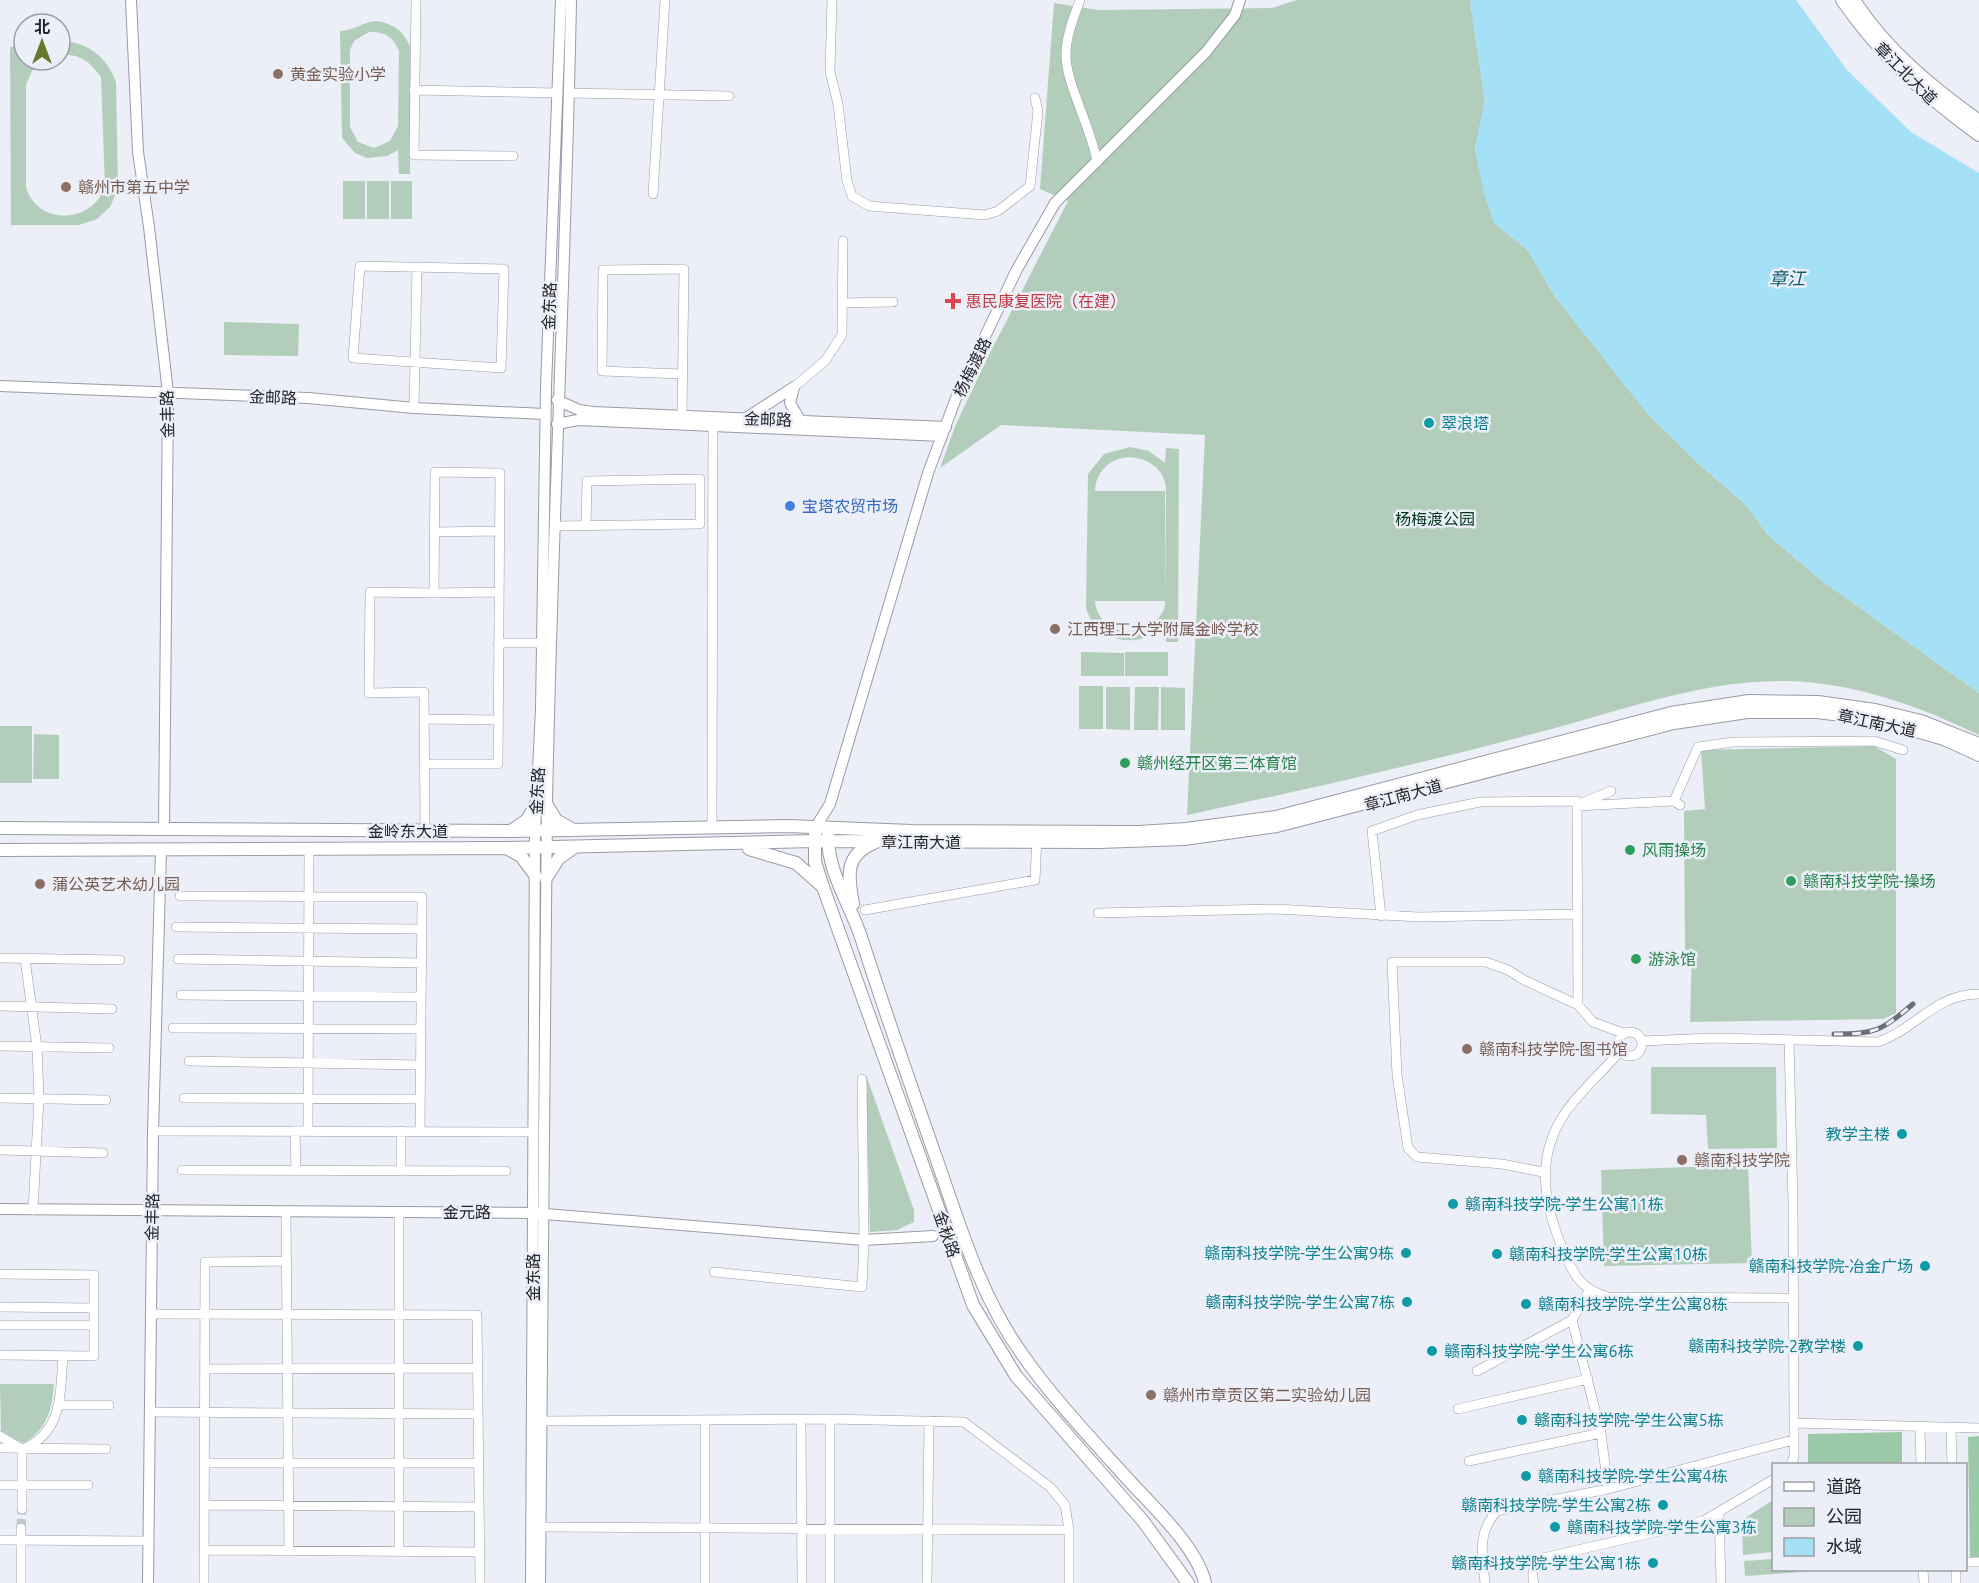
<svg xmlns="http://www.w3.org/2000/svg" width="1979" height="1583" viewBox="0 0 1979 1583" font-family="Ubuntu,'Noto Sans SC',sans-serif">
<rect width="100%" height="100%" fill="#eceef8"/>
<path fill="#b2ceba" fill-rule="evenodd" d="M1297,0h173l15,101 -10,48 19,74 33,26 27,46 93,118 53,52 45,39 23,31 53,45 158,113v42c-60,-29 -123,-52 -191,-54 -86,-2 -170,31 -252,52 -116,31 -232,57 -349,82l18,-380 -204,-10 -61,43 16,-44 32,-67 80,-156 -28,-12 14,-186 45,7 173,-2z
M376,21c17,2 28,10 34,26v127h-11l-1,-24 -11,6 -20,2 -12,-5 -13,-15 -2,-107c13,0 23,-9 36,-10zM369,32c16,-1 24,5 30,19l-1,75 -8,15 -16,7 -16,-6 -8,-15v-77l4,-9z
M60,41c27,0 47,16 56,41l2,106 -8,19 -13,12 -18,6h-68l-1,-178 14,-1v14h21l-13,11 -6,14v102c11,39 66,37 79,0l-4,-110c-11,-15 -21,-24 -41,-22z
M343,181h22v38h-22z
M367,181h22v38h-22z
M391,181h21v38h-21z
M224,322l75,2 -1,32 -74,-1z
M1130,447l19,4 16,12 1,-15 13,1 -1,193h-12v-17c-25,25 -70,19 -80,-17l2,-134 16,-20zM1130,457c19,2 33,11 36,30l-1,119c-12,37 -66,33 -70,-5h70v-110h-70c1,-20 15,-33 35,-34z
M1081,652l43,1v23h-43z
M1125,652h43v24h-43z
M1079,686h24v43h-24z
M1106,687h24v43l-24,-1z
M1135,687h24l-1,43h-24z
M1161,687l24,1v42h-24z
M0,726h32v57h-32z
M34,734l25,1v44h-26z
M1874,746l22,13v254l-13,6 -193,3 2,-71 -7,-1 -1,-139 21,-2 -4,-59z
M1651,1067h125l1,81 -69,1 -2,-34 -55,-1z
M866,1075l48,135v12l-17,8 -27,2z
M1748,1165l4,98 -148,3 -3,-96z
M0,1384h54c-2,26 -7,46 -31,59l-22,-12z
M1773,1500v52l-30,3 -1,-35z
M1773,1559l1,11 30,2 -59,4 -1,-15z"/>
<path fill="#9ccaa9" d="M1902,1432v32h-94v-30z
M1979,1436v122h-9l-2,-121z"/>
<path fill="#a5e1f6" d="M1470,0h326l51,70 64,62 68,41v520l-158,-113 -53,-45 -23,-31 -45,-39 -53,-52 -93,-118 -27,-46 -33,-26 -10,-29 -9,-45 10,-48z"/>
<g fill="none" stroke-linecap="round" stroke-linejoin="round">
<path stroke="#c4c6cf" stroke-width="9" stroke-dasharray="9 4.5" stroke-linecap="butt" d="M21,1528l1,-19"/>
<g stroke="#9a9ba5" stroke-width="10">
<path id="minor" d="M416,0l-2,155 99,1
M832,0l-2,72 8,32 9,77 5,15 17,10 116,9 13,-4 32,-25 8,-75 -3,-13
M1080,0c-6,17 -14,36 -14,54 -1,28 26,75 31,108
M414,90l144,3
M569,93l160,3
M653,194l12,-194
M360,266l144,3 -3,99 -148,-10z
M843,303l50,-1
M794,387l31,-26 17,-26 1,-94
M414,408l3,-141
M682,415l2,-146 -81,1 -1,101 81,3
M556,526l144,-2v-45l-113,2 -1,45
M435,532l64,-1
M434,593l65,-1
M498,643h44
M424,719l74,1
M424,764h74l2,-291 -65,-1 -1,121 -64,-1 -1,101 55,-1 1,139
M1674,801l24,-54 35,-5 141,-1 29,9
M1582,803l29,-12
M1577,806l97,-5 6,4
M712,827l1,-408
M180,896l242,1 -2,234
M865,910l170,-30 2,-44
M1098,913l178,-4 143,8 158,-3
M1381,916l-9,-85 45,-16 63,-13 97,-1 1,204
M176,927l246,2
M0,958l120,2
M25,959l12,88 2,51 -6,112
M178,959l244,4
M181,995l240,2
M0,1006l112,3
M173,1028l248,1
M1618 1044a12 12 0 1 1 24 0a12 12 0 1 1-24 0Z
M1789,1040l4,164 1,219 185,5
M1642,1041l72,-3 164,4c38,-13 57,-48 101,-48
M0,1046l109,2
M1620,1051c-17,21 -40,40 -55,62 -29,43 -22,87 -4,132 12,28 17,43 47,52l186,1
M189,1061l231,4
M0,1098l106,2
M184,1098l236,1
M153,1131l380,1
M401,1131v40
M0,1150l103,3
M182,1170l324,1
M296,1170l-1,-39h13l1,-283
M1543,1172l-41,-8 -85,-7 -9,-9 -11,-73 -5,-113h94l22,8 16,10 54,25 15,17 30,11
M286,1212l3,339
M714,1272l148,15 2,-47 -2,-161
M0,1274l94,1v81l-94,-1
M1589,1291l-17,29 29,113 7,56
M0,1307l94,1
M151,1314l326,1 3,268
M0,1325h94
M206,1369l271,-1
M1477,1371l95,-51
M58,1405h51
M1458,1409l130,-30
M150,1412l328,2
M830,1419v164
M801,1420l1,163
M543,1421l287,-2 134,3 86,65 15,18 4,25
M1920,1428l1,36
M1951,1428l1,36
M0,1436l22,13v60
M0,1448l106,1
M22,1449c41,-16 38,-55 41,-93
M1469,1461l132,-28
M206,1463h271
M1791,1464l3,-7v-34
M0,1485h88
M206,1505l273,2
M1719,1513l2,70
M541,1527l528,3v53
M0,1540l149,1
M205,1550l275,2
M399,1552v-340
M1966,1562h13
M1923,1570l1,13
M1956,1570v13
M21,1583v-55
M204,1583l1,-321 82,-1
M705,1583v-163
M927,1583l2,-162
M1485,1583c-3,-27 -8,-51 12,-72l111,-22 185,-49
M1534,1583c-3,-12 -1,-18 9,-25l160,-37 71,-42"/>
</g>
<g stroke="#9a9ba5" stroke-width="12">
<path id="tertiary" d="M131,0l7,152 11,75 19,166 -4,436
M0,386l308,12 106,10 131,6
M794,387l-4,16 10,17
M557,400l22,10 14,2 353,15
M746,418l48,-31
M557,424l21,-4 364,16
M815,828l15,-24 98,-331 28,-75 60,-127 39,-68 151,-151 29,-37 5,-15
M0,1209l533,4 331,27 69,-4
M148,1583l5,-452 8,-281
M531,1583l4,-752 6,-122 5,-323 15,-386
M540,1583c4,-260 3,-520 7,-780 5,-268 19,-535 24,-803"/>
</g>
<g stroke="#9a9ba5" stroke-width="14">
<path id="secondary" d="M1842,0c38,55 83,96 137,135
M1854,0c32,50 78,87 125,121
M547,805l9,15 17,10
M0,828l510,3 278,-5 123,5 228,1 47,-3 90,-12 395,-104 78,-12 69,1 57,8 46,11 58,23
M511,831l16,-11 9,-16
M815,834v28l8,25 150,418 43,71 127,145 45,62
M828,835c-1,36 22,69 33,102 25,78 52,155 79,232 22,64 42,129 82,185 30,43 67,82 102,121 25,28 73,71 81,108
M508,849l13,7 14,19
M749,849l47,14 26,23
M0,850l507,-2 307,-7 285,1 85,-3 93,-13 397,-103 73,-11h70l57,7 70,20 35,16
M546,878l13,-20 14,-10
M853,904c-5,-27 -9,-49 21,-61"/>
</g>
<use href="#minor" stroke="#fff" stroke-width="9"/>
<use href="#tertiary" stroke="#fff" stroke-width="10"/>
<use href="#secondary" stroke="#fff" stroke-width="12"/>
<g stroke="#6e6f76" stroke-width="5">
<path id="rail" d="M1834,1034c42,0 47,-3 79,-30"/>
</g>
<use href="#rail" stroke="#eceef8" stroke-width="3" stroke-dasharray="9" stroke-linecap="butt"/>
</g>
<g fill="#8d6e63" stroke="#eceef8" stroke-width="2">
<circle cx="278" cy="74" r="6"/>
<circle cx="66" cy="187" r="6"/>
<circle cx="1055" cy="629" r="6"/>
<circle cx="40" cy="884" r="6"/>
<circle cx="1467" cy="1049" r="6"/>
<circle cx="1682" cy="1160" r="6"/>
<circle cx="1151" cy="1395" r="6"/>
</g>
<path fill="#e0444e" stroke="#eceef8" stroke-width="2" d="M950 292h6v6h6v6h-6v6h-6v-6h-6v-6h6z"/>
<g fill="#0f9aa8" stroke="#eceef8" stroke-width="2">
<circle cx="1429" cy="423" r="6"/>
<circle cx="1902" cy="1134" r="6"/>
<circle cx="1453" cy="1204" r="6"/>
<circle cx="1406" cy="1253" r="6"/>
<circle cx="1497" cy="1254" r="6"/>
<circle cx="1925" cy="1266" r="6"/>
<circle cx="1407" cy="1302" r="6"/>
<circle cx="1526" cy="1304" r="6"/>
<circle cx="1858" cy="1346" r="6"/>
<circle cx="1432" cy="1351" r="6"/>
<circle cx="1522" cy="1420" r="6"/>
<circle cx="1526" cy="1476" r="6"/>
<circle cx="1663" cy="1505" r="6"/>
<circle cx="1555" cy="1527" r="6"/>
<circle cx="1653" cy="1563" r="6"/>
</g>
<circle fill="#3f7fe0" stroke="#eceef8" stroke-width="2" cx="790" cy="506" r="6"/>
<g fill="#2e9e5b" stroke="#eceef8" stroke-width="2">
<circle cx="1125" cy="763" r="6"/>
<circle cx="1630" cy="850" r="6"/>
<circle cx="1791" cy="881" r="6"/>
<circle cx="1636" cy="959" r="6"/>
</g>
<g text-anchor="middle" stroke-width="5" stroke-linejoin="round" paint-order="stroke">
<g font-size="16" fill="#242529" stroke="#eceef8">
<text transform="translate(1906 73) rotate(45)" y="6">章江北大道</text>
<text transform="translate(549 306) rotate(-88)" y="6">金东路</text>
<text transform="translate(972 367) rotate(-64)" y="6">杨梅渡路</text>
<text transform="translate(273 397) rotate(2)" y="6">金邮路</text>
<text transform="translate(167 414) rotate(-91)" y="6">金丰路</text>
<text transform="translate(768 419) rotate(2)" y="6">金邮路</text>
<text transform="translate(1877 723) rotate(12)" y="6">章江南大道</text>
<text transform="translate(537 791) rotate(-87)" y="6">金东路</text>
<text transform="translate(1403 795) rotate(-15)" y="6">章江南大道</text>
<text x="408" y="837">金岭东大道</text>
<text x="921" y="848">章江南大道</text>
<text x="467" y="1218">金元路</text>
<text transform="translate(152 1217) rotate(-89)" y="6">金丰路</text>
<text transform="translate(947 1234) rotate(71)" y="6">金秋路</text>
<text transform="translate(533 1277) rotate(-90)" y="6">金东路</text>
</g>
<g font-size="16" fill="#785e54" stroke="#eceef8" text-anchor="start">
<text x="290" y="80">黄金实验小学</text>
<text x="78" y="193">赣州市第五中学</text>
<text x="1067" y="635">江西理工大学附属金岭学校</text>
<text x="52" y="890">蒲公英艺术幼儿园</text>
<text x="1479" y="1055">赣南科技学院-图书馆</text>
<text x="1694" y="1166">赣南科技学院</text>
<text x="1163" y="1401">赣州市章贡区第二实验幼儿园</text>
</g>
<g font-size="16" fill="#be3a42" stroke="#eceef8" text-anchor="start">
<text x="966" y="307">惠民康复医院（在建）</text>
</g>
<g font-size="16" fill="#0d838f" stroke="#eceef8" text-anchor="start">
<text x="1441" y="429">翠浪塔</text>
<text x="1890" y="1140" text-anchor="end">教学主楼</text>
<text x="1465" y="1210">赣南科技学院-学生公寓11栋</text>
<text x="1394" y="1259" text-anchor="end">赣南科技学院-学生公寓9栋</text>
<text x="1509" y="1260">赣南科技学院-学生公寓10栋</text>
<text x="1913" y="1272" text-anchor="end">赣南科技学院-冶金广场</text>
<text x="1395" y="1308" text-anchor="end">赣南科技学院-学生公寓7栋</text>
<text x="1538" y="1310">赣南科技学院-学生公寓8栋</text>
<text x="1846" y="1352" text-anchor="end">赣南科技学院-2教学楼</text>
<text x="1444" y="1357">赣南科技学院-学生公寓6栋</text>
<text x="1534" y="1426">赣南科技学院-学生公寓5栋</text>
<text x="1538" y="1482">赣南科技学院-学生公寓4栋</text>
<text x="1651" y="1511" text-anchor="end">赣南科技学院-学生公寓2栋</text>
<text x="1567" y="1533">赣南科技学院-学生公寓3栋</text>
<text x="1641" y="1569" text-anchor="end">赣南科技学院-学生公寓1栋</text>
</g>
<g font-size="16" fill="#366cbe" stroke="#eceef8" text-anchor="start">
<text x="802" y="512">宝塔农贸市场</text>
</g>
<g font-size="16" fill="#00391b" stroke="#eceef8">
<text x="1435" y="525">杨梅渡公园</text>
</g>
<g font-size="16" fill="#27864d" stroke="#eceef8" text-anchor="start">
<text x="1137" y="769">赣州经开区第三体育馆</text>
<text x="1642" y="856">风雨操场</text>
<text x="1803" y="887">赣南科技学院-操场</text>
<text x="1648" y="965">游泳馆</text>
</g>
<g font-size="18" font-style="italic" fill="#085b6f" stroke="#eceef8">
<text x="1787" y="285">章江</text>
</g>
</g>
<rect x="1772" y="1463" width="195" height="108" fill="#eceef8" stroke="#9c9ea5" stroke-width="1.5"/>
<rect x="1784" y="1482" width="30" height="9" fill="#ffffff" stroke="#9c9ea5" stroke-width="1.5"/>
<text x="1826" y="1493" font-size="18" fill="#242529">道路</text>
<rect x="1784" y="1508" width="30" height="18" fill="#b2ceba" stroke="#9c9ea5" stroke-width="1.5"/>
<text x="1826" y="1523" font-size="18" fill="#242529">公园</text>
<rect x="1784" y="1538" width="30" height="18" fill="#a5e1f6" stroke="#9c9ea5" stroke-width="1.5"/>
<text x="1826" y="1553" font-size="18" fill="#242529">水域</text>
<g transform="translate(42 42)"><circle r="28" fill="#eceef8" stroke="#9c9ea5" stroke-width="1.5"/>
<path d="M0-4.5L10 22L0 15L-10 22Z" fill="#647929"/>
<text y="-9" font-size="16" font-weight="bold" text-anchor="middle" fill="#242529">北</text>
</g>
</svg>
